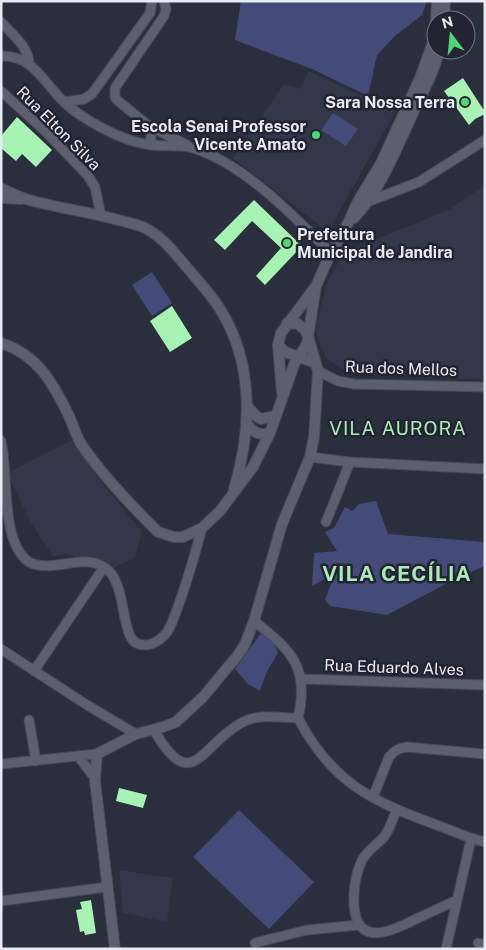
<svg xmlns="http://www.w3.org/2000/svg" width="486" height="950" viewBox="0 0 486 950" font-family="'Public Sans',sans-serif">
<rect width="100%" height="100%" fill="#2b2e3c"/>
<path fill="#34374a" d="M309,71l86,41 -67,120 -95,-74 51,-74 16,5z
M485,185v194l-57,-1 -14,-9 -14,-1 -9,9 -47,-6 -17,-12 -6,-11 -5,-16 1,-12 9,-34 17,-33 107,-44z
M72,440l32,46 38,45 -7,27 -23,11 -46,-15 -12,3 -14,-20 -12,-20 -21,-44z
M119,870l54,8 -6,44 -44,-9z"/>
<path fill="#444b79" d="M241,1h186l-5,14 -27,21 -18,19 -9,41 -56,-27 -77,-29z
M333,113l25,16 -12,17 -25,-16z
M152,272l20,31 -20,13 -20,-31z
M376,501l12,33 97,8v24l-28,12 -70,37 -57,-9 -5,-6 10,-27 -23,13 2,-33 23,-2 -12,-19 9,-4 11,-21 7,4 7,-7z
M261,633l13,11 4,9 -11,18 -7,20 -12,-7 -13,-15z
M239,810l75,72 -45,47 -76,-72z"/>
<path fill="#a6f3b4" d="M463,78l22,34v2l-10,5 -6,6 -25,-34z
M17,117l35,33 -16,17 -14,-13 -6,7 -15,-13v-12z
M254,200l48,46 -37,39 -9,-9 25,-28 -29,-27 -27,29 -11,-10z
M172,306l20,32 -22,14 -20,-31z
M119,788l28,7 -4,13 -27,-7z
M91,900l5,33 -11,2 -1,-4 -4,1 -4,-22 6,-1 -2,-7z"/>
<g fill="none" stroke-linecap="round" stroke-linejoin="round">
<g stroke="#474955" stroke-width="11">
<path id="minor" d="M1,22c11,12 28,25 28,42
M1,56c32,-1 43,27 62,45 7,7 14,12 22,17 19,12 43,24 66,27 14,2 29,-1 42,3 53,17 100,68 139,106
M1,91l44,40 43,45 7,11 6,29
M64,102l20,-3 8,-5 58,-81 2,-12
M149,126l38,19
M151,145v-14l-2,-5 -32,-26 -2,-3v-9l49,-72 2,-7 -2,-8
M364,202h3l52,-20 66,-42
M318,371l20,10 16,3 131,3
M1,441c8,34 -1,101 28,121 26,13 57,-13 80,9 14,14 13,47 21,65 3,6 8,9 15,9 9,0 20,-8 24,-16 4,-8 7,-17 10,-25 9,-25 16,-50 23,-76
M310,457l40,5 135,7
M326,522l24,-60
M254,621c37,29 56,46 44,97
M1,649l86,56 49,29
M34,671l70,-104
M302,679l183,6
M298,718c33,63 71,82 136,106 17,6 33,14 51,18
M29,720l7,41
M154,730c38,66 46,16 87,-7 17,-10 38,-5 57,-5
M78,756l16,21
M1,764l96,-10
M373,797l16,-40c6,-7 10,-9 18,-10l78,7
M396,810c-3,9 -6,20 -13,28 -7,7 -16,13 -21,22 -7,15 -10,37 -7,53 7,35 43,15 63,5 13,-6 26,-12 39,-18
M1,901l106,-14
M255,943l52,-13 52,-5
M478,943l7,2
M446,949l25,-110"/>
</g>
<g stroke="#474955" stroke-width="12">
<path id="tertiary" d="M436,20l1,-19
M444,20l1,-19
M1,188c8,4 16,8 25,11 27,8 57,12 85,19 10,3 22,5 32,9 21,10 32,27 47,44 10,12 22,25 30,38 34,54 32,121 14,180
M1,198l20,1
M354,218c28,-30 43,-71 60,-107 9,-20 21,-40 25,-61
M1,343c37,12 52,40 68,73 4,9 7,19 12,28 20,29 45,56 70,81l7,7 16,5h9l19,-9 18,-17 33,-44 17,-34 25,-71 12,-18 9,-58 12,-27 20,-36 10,-22 23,-38 39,-85 13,-36 3,-22
M278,345l7,7 31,11
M282,393l-4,-48 3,-12 34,-46
M247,406l9,10 5,3 14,-3
M247,424c6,8 12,12 23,9
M115,949l-20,-168 2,-27 39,-20 27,-7 13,-5 27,-25 35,-42 7,-11 9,-23 28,-97 28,-67 4,-20 4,-66 -10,-35 -3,-6 -7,-6 -11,-1"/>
</g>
<use href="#minor" stroke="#5c5f6e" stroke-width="9"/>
<use href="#tertiary" stroke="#5c5f6e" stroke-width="10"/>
</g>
<g fill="#4fd675" stroke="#222432" stroke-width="2">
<circle cx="465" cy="102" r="5"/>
<circle cx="316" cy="135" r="5"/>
<circle cx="287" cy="243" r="5"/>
</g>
<g text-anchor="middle" stroke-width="5" stroke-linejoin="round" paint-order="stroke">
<g font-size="16" font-weight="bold" fill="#e9ebf4" stroke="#222432" text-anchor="end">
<text x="455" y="108">Sara Nossa Terra</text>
<text x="306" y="132">Escola Senai Professor<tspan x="306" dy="18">Vicente Amato</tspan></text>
<text x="297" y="240" text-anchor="start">Prefeitura<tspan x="297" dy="18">Municipal de Jandira</tspan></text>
</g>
<g font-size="16" fill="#e9ebf4" stroke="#222432">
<text transform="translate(59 128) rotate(45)" y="6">Rua Elton Silva</text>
<text transform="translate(401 368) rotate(2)" y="6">Rua dos Mellos</text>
<text transform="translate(394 667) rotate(2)" y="6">Rua Eduardo Alves</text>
</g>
<g font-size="19" letter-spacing="1" fill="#aaecb5" stroke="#222432">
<text x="398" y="435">VILA AURORA</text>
</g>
<g font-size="21" font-weight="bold" letter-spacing="1" fill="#aaecb5" stroke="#222432">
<text x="397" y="581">VILA CECÍLIA</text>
</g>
</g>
<rect width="486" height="950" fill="none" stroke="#e9ebf4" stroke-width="5"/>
<g transform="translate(451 35) rotate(344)"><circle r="24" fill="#222432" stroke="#727480"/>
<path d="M0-4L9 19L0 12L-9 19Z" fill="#4fd675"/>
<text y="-8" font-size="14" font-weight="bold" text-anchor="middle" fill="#e9ebf4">N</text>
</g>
</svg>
